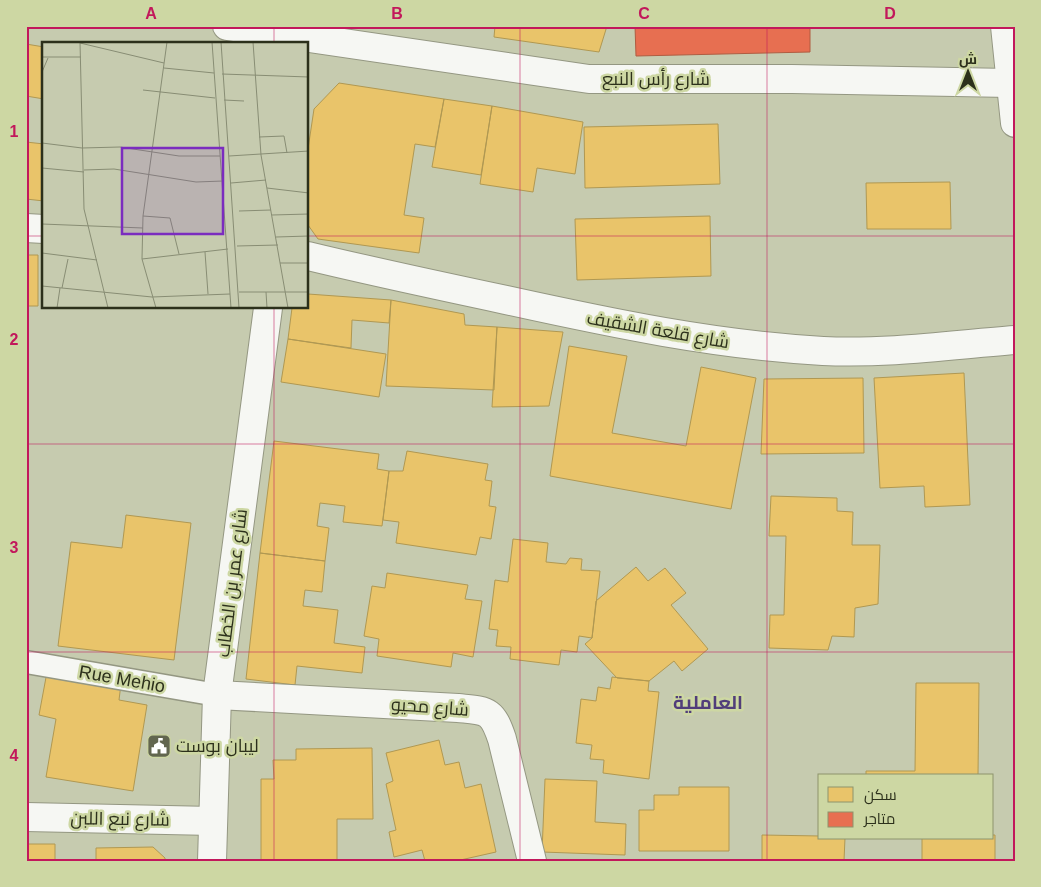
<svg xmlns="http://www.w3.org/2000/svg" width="1041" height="887" viewBox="0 0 1041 887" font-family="Helvetica,Cairo,sans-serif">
<rect width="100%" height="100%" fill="#c6cbaf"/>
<path fill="#e9c46a" stroke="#b09852" d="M495,26h112l-8,26 -105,-15z
M26,44l18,3v52l-18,-3z
M339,83l105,16 -9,48 -20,-3 -11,71 20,3 -5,35 -101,-14 -10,-14v-76l6,-40z
M444,99l48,7 -11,69 -49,-8z
M492,106l91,16 -8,52 -38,-6 -4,24 -53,-8z
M718,124l2,60 -135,4 -1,-61z
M26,142l18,2v57l-18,-2z
M950,182l1,47h-84l-1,-46z
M710,216l1,60 -134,4 -2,-61z
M26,255h12v51h-12z
M308,294l83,6 -2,23 -37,-3 -1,28 -63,-9 4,-31h16z
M391,300l73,14 1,11 32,2 -3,63 -108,-4z
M497,327l66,5 -14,74 -57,1z
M288,339l98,15 -7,43 -98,-15z
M569,346l58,10 -15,77 74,13 15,-79 55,11 -25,131 -181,-33z
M964,373l6,132 -45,2 -1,-21 -44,2 -6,-110z
M863,378l1,75 -103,1 3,-75z
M274,441l105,13 -2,15 12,2 -7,55 -39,-4 2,-16 -25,-3 -3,23 12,2 -4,33 -65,-8z
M407,451l81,13 -3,16 7,1 -3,25 7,1 -5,32 -11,-2 -4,18 -80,-12 3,-21 -16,-2 6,-49h14z
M771,496l66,2v13l16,1 -1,33h28l-2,59 -23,4 -1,29 -22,-1 -4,14 -59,-2 1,-33h14l2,-79h-17z
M126,515l65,8 -17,137 -116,-14 13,-104 51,6z
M513,539l35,4 -2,19 20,2 4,-6 12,1 -1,11 19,1 -8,67 -13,-2 -2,16 -16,-2 -2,15 -49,-6 1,-12 -15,-1 2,-16 -9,-1 6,-49 13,2z
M260,553l65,8 -3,31 -17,-2 -2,16 35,4 -4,33 31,4 -3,26 -65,-7 -2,19 -49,-6z
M636,567l12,14 17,-13 21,25 -15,12 37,44 -26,22 -8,-10 -25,20 -32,-3 -32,-34 7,-6 4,-37z
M387,573l81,12 -3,14 17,2 -9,56 -20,-4 -2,14 -74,-11 2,-17 -15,-3 8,-50 13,2z
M47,672l74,12 -2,16 28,5 -14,86 -87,-14 10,-58 -17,-4z
M612,677l37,4 -1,10 11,1 -10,87 -46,-6 1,-13 -14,-1 2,-14 -16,-2 5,-44 15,2 2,-14 12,2z
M916,683h63l-1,93h-112v-5h49z
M439,740l6,25 14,-3 6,26 16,-4 15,68 -40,9h-31l-3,-11 -28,7 -5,-25 7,-2 -10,-46 7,-3 -7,-28z
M372,748l1,71h-36v42h-76v-82h13l-1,-19h23v-11z
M545,779l52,2 -2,41 31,2 -1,31 -83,-3z
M679,787h50v64h-90v-41h15v-15h25z
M762,835l58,1v2h25l-1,23h-82z
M992,835h3v26h-73v-23h70z
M26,844h29v17h-29z
M153,847l12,11v3h-69v-13z"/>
<path fill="#e76f51" stroke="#af5c41" d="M635,26h175v26l-174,4z"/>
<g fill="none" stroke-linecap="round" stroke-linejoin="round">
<g stroke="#949782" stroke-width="25">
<path id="pedestrian" d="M26,662l191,33"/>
</g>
<g stroke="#949782" stroke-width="30">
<path id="minor" d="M26,228l18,1
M308,256c66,16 132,30 198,44 105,23 209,45 317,51 64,3 128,-6 192,-11
M217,695l241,13c29,3 34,1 44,31l30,122
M26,817l187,4"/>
</g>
<g stroke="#949782" stroke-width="30">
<path id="tertiary" d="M227,26l362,53h203l218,4
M212,861l5,-166 51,-387"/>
</g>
<g stroke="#949782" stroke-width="30">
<path id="primary" d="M1005,26l10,97"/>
</g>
<use href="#pedestrian" stroke="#f6f7f3" stroke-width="22"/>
<use href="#minor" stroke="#f6f7f3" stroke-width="28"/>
<use href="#tertiary" stroke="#f6f7f3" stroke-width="28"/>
<use href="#primary" stroke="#f6f7f3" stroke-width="28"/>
</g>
<path fill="none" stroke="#c2185b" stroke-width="1" stroke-opacity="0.55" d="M274,26v18M520,26v835M767,26v835M26,236h18M308,236h707M274,308v553M26,444h989M26,652h989"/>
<defs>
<g id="civic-square" transform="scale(1.25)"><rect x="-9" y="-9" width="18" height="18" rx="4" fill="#62664f" stroke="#cdd7a3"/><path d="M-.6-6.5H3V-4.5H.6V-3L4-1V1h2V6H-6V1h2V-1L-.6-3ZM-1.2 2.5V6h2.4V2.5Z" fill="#fff"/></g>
</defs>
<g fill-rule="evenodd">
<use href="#civic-square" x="159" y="746"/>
</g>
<g text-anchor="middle" stroke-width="5" stroke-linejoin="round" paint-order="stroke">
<g font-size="18" fill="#2c301b" stroke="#cdd7a3">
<text x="656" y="85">شارع رأس النبع</text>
<text transform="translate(658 330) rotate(10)" y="6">شارع قلعة الشقيف</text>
<text transform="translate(232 583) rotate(-83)" y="6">شارع عمر بن الخطاب</text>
<text transform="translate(122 679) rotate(10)" y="6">Rue Mehio</text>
<text transform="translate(430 707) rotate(4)" y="6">شارع محيو</text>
<text transform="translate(120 819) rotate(1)" y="6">شارع نبع اللبن</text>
</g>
<g font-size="18" fill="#2c301b" stroke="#cdd7a3" text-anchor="start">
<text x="176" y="752">ليبان بوست</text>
</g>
<g font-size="19" font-weight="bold" fill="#513d7a" stroke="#cdd7a3">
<text x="708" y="709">العاملية</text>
</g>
</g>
<g transform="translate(42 42)">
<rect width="266" height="266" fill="#c6cbaf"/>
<path fill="none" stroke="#888d74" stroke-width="1" d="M38,0l4,167 24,99M170,0l19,266M179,0l18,266M211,0l8,113 27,153M38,1l84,20M0,15h39M122,26l50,5M0,30l6,-14M180,32l87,3M101,48l72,8M182,58l20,1M217,95l25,-1 3,17M0,101l40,5 38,-1 59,9h41M187,114l80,-5M0,126l42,4M42,128l30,-1 82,13 27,-1M189,141l35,-3M225,146l42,5M197,169l32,-1M230,173l37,-1M101,174l27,2 9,36M0,182l101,4M234,195l33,-1M195,204l41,-1M163,210l3,42M0,211l55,7M100,217l86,-10M238,221h29M0,244l110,11 78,-3M20,246l6,-29M197,250h70M224,250l1,16M15,266l3,-20M114,266l-14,-49 1,-43 24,-174"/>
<path fill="#7b2cbf" fill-opacity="0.15" stroke="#7b2cbf" stroke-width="2.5" d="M80,106h101v86h-101z"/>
<rect width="266" height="266" fill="none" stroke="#2c301b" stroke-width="2.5"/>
</g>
<rect width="1041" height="887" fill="none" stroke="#cdd7a3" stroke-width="55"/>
<rect x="818" y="774" width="175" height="65" fill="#cdd7a3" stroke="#8d946d"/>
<rect x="828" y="787" width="25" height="15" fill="#e9c46a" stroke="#8d946d"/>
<text x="864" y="800" font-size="15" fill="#2c301b">سكن</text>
<rect x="828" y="812" width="25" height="15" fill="#e76f51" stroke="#8d946d"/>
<text x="864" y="824" font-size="15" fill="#2c301b">متاجر</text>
<g transform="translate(968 72)" stroke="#cdd7a3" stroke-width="4" paint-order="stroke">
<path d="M0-4L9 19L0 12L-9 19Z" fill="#2c301b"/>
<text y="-8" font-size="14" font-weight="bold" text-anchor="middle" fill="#2c301b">ش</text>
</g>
<rect x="28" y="28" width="986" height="832" fill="none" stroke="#c2185b" stroke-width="2"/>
<g font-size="16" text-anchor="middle" font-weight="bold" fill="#c2185b">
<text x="151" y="19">A</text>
<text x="397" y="19">B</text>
<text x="644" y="19">C</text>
<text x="890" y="19">D</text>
<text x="14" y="137">1</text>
<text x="14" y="345">2</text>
<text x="14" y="553">3</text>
<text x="14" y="761">4</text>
</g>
</svg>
